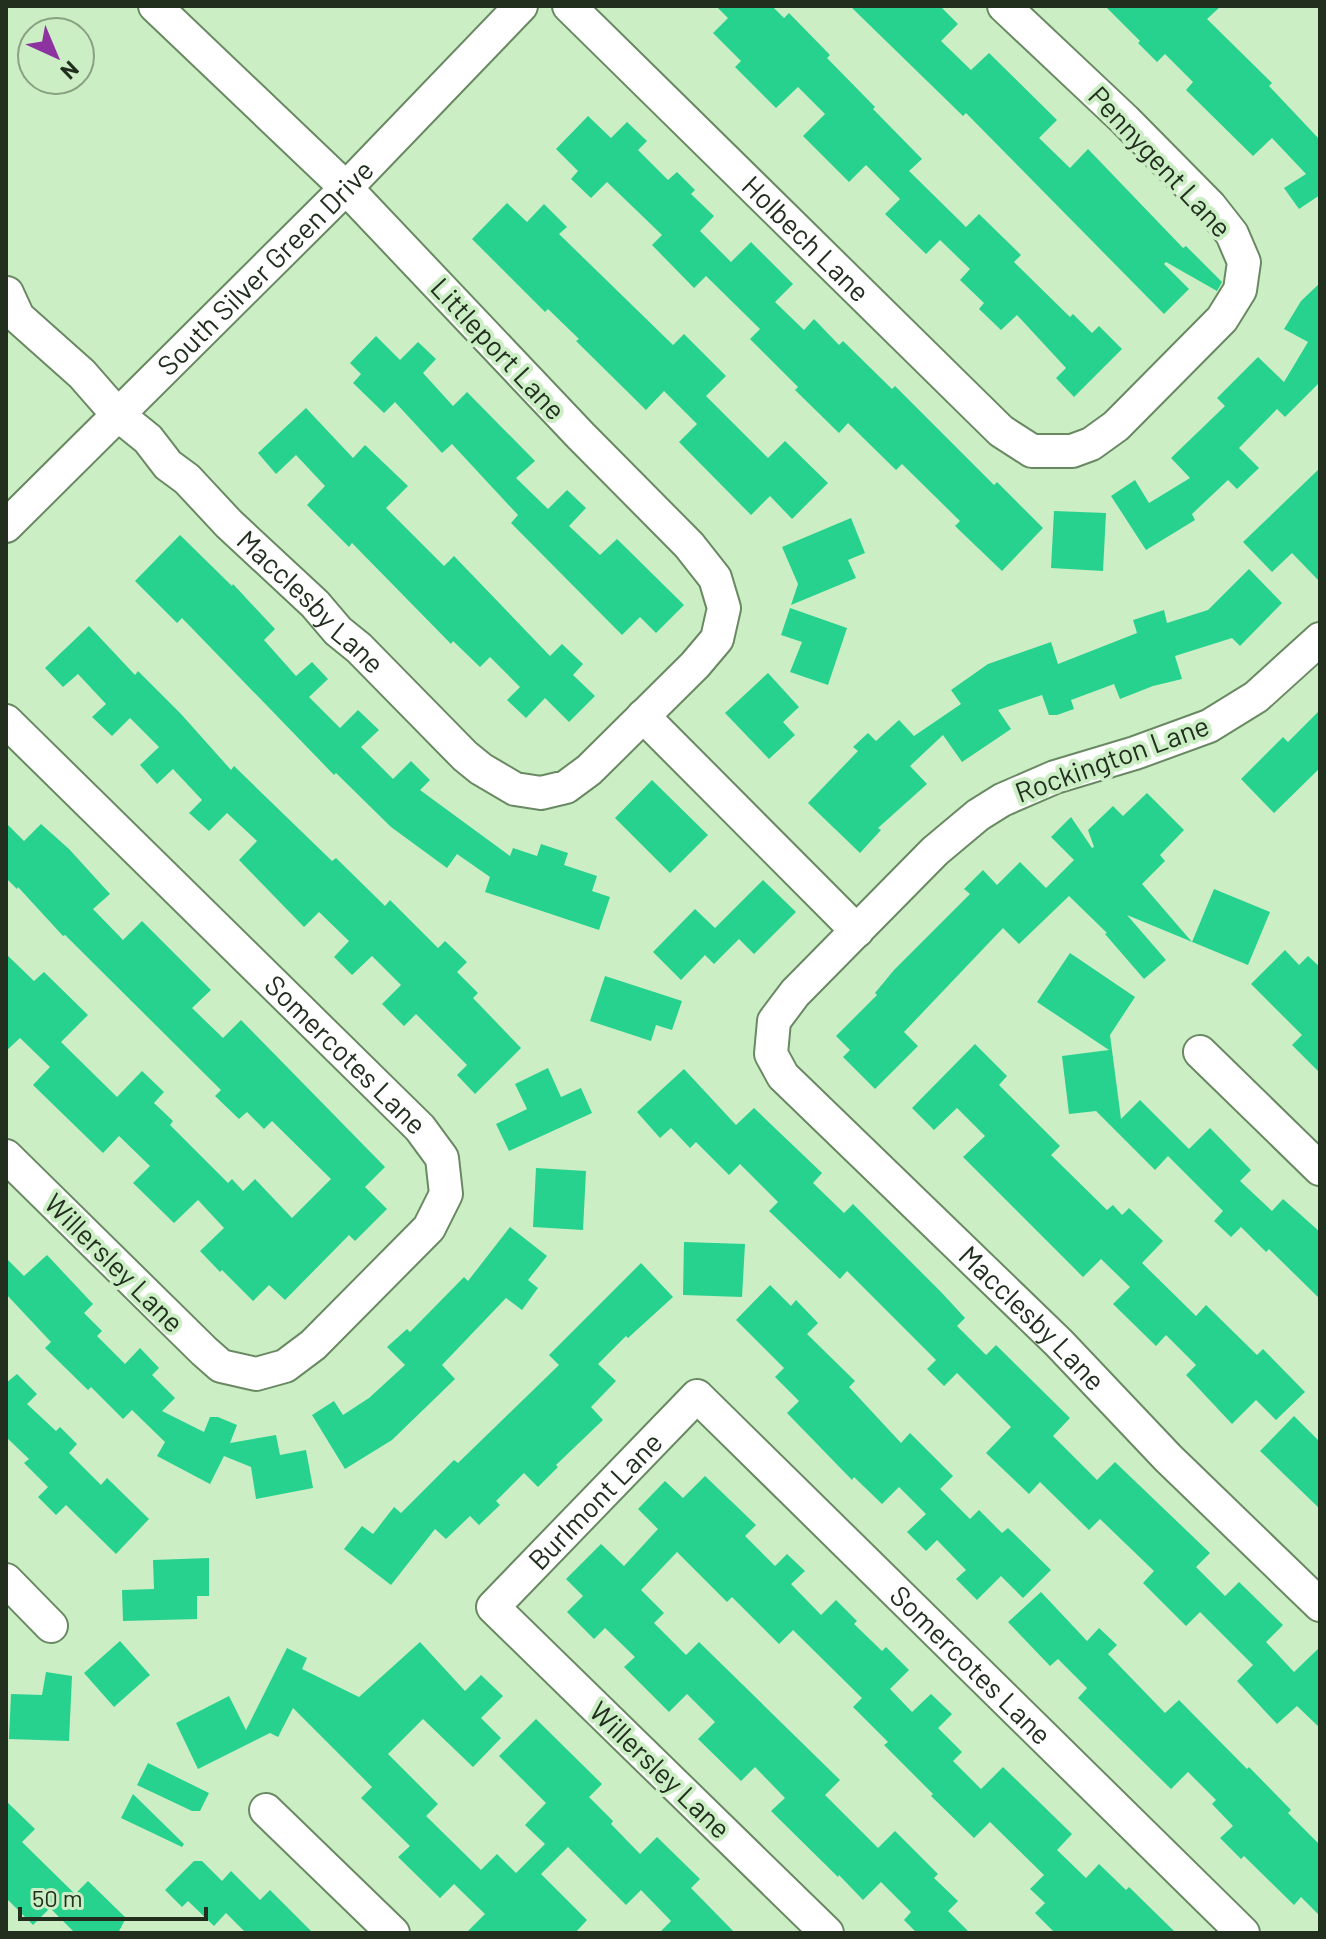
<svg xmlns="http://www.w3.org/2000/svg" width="1326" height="1939" viewBox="0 0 1326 1939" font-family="Barlow,sans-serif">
<rect width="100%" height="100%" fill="#cceec5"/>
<path fill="#27d28e" d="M716,6h56l12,12 5,-5 41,42 -3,3 48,49 -2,2 49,50 -13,12 57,56 13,-13 42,41 -7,7 56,55 3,-3 19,19 7,-7 23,23 -48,48 -18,-19 10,-10 -49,-53 -16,15 -22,-21 5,-6 -24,-23 10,-11 -30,-29 -14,14 -41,-40 15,-15 -34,-34 -17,17 -46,-46 22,-22 -27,-27 -22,21 -41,-41 6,-6 -28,-28 15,-15z
M850,6h90l18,18 -17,17 30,29 18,-17 68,67 -18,18 31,30 18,-19 95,99 3,-2 36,36 -5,9 -51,-29 -2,2 25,25 -25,25 -198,-201 -3,3z
M1105,6h116l-14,13 65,64 -3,3 51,54v55l-21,14 -15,-21 22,-14 -34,-36 -19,18 -67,-66 7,-8 -28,-28 -8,8 -19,-19 2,-2z
M588,116l23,22 16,-16 20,19 -9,9 30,30 9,-8 18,18 -4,4 23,22 -14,15 31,31 20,-20 42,42 -18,18 29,28 10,-11 25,26 4,-4 49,48 3,-3 99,99 3,-3 46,46 -41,43 -47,-45 5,-5 -58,-57 -6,6 -48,-47 -9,10 -44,-43 3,-3 -48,-48 10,-10 -54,-53 -12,12 -42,-43 10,-10 -55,-53 -16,16 -20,-19 7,-8 -22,-22z
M507,203l20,19 17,-18 23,23 -8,7 114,111 11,-11 42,42 -20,20 62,62 17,-17 43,42 -36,36 -22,-23 -19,19 -72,-73 18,-18 -33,-33 -18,19 -70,-69 3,-2 -31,-30 -3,3 -73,-73z
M1320,283v99l-35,35 -8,-8 -38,39 20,20 -22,21 -9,-9 -36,34 3,6 -49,30 -35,-54 24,-16 14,23 41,-25 -19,-20 54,-52 -8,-8 41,-41 26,25 24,-40 -24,-13 17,-28z
M376,336l24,24 18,-18 18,17 -13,14 30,33 14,-14 68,69 -19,17 32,31 19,-19 19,18 -17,18 31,29 17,-16 67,66 -28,28 -16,-16 -18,18 -111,-112 7,-8 -66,-71 -10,9 -47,-51 -11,11 -31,-30 8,-9 -11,-11z
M306,408l47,50 12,-13 43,41 -22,22 58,58 10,-10 96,100 12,-12 21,20 -10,11 22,21 -26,26 -24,-24 -19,20 -19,-18 13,-13 -30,-30 -10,10 -27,-26 -2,3 -99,-101 -3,4 -42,-42 18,-19 -29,-31 -20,19 -18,-21z
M1320,468v114l-28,-29 -20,19 -29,-30z
M1054,511l52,2 -3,58 -52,-3z
M851,518l14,35 -17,7 8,18 -65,27 7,-21 -16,-37z
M180,535l52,51 1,-2 42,45 -11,11 32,36 16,-14 16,17 -19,18 31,31 18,-18 21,20 -18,17 32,32 18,-18 19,19 -10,10 90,66 3,-8 24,8 4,-12 27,9 -4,12 33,11 -5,15 18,6 -11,33 -114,-38 5,-15 -33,-23 -10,14 -56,-41 -55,-54 -2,2 -152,-157 -5,5 -42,-42z
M1249,569l33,34 -42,43 -8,-8 -57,18 7,23 -29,7 -33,13 -6,-15 -43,16 3,9 -17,6h-8l-7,-20 -44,15 13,19 -49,33 -19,-27 -33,31 17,18 -49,44 3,2 -21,23 -52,-50 50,-52 -5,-4 15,-14 8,8 23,-21 15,16 47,-32 -10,-14 37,-26 63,-22 7,22 79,-31 -4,-13 31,-10 3,13 41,-13z
M790,608l57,20 -19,57 -38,-13 12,-30 -21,-7z
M89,626l46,49 3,-4 43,43 50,56 3,-4 98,95 4,-3 49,48 5,-6 48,48 7,-7 22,21 -10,10 21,21 -5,5 48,50 -46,46 -18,-19 10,-10 -51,-51 -12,12 -22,-22 19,-19 -29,-29 -20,19 -18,-18 15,-16 -30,-29 -15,15 -65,-67 18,-19 -30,-28 -18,18 -20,-18 13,-13 -29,-31 -16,15 -17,-19 19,-18 -29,-29 -18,18 -20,-19 14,-13 -28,-30 -15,13 -18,-19z
M768,673l31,34 -16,15 12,13 -26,24 -44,-46z
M1320,710v58l-46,45 -33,-34 42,-42 5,5z
M652,780l56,55 -38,38 -55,-55z
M1147,793l37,37 -24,25 5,6 -23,23 50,58 22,-53 56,23 -22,53 -121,-50 39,45 -22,19 -39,-45 2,-1 -38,-37 -50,48 -16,-16 -99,104 14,14 -43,43 -32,-32 7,-7 -14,-14 41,-41 -2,-2 19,-23 76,-76 -6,-5 19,-19 14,15 23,-23 26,26 28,-28 -23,-23 20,-20 21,31 2,-1 -6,-17 25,-24 10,10z
M6,823l18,18 17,-17 28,25 41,45 -17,15 30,31 19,-19 69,69 -19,18 31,30 18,-18 144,147 -20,20 22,22 -32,32 -6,-6 -64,65 -16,-15 -16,16 -31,-31 -2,2 -20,-21 24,-23 -26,-28 -24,23 -41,-40 17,-17 -31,-30 -16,17 -70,-68 17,-18 -30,-29 -14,13v-97l28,27 10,-9 44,43 -27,27 56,55 25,-26 22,21 -10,11 19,18 -3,4 58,58 4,-4 11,12 12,-12 37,39 39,-39 -59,-58 -8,8 -17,-17 -8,7 -24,-23 6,-6 -156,-155 -2,1 -45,-49 -1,2 -11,-11z
M763,880l33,32 -42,42 -15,-15 -25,25 -9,-9 -24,25 -28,-28 42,-43 20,19z
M1285,950l14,15 9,-9 12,11v106l-28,-28 10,-10 -51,-51z
M1070,953l65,44 -25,38 11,84 19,-19 49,49 21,-21 41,42 -11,11 32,30 11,-12 37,33v67l-51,-50 -3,3 -25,-25 -10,10 -17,-16 9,-10 -55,-55 -13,14 -59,-59 -27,3 -7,-58 47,-6 -72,-48z
M605,976l77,25 -10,29 -16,-5 -5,16 -61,-20z
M975,1044l32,32 -8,9 61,61 -9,9 56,55 6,-5 9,10 7,-7 34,33 -21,22 54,53 10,-11 51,50 6,-6 42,43 -29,28 -20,-20 -24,24 -46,-49 10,-10 -30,-30 -10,11 -43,-42 17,-17 -29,-28 -18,18 -120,-120 22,-21 -28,-28 -23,22 -22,-22z
M548,1068l13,29 20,-9 11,25 -83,38 -13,-27 31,-15 -12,-25z
M684,1069l52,56 18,-17 68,65 -9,10 31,30 9,-9 89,89 23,25 -8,8 29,29 10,-10 74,73 -17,18 44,44 18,-18 95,91 -14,14 29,29 14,-14 44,43 -17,17 28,30 26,-25v81l-23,-22 -20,18 -40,-43 16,-16 -53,-53 -14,14 -43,-43 11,-12 -54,-52 -11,11 -49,-48 -11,12 -43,-41 25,-26 -54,-54 -13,13 -17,-17 9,-9 -89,-89 -7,8 -71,-68 9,-9 -38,-38 -11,11 -33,-33 -6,6 -19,-20 -11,10 -23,-26z
M536,1168l50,3 -3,59 -50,-3z
M510,1227l37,29 -19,24 10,8 -16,22 -16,-12 -64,67 13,14 -63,61 -47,29 -33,-54 22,-14 9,14 26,-17 36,-33 -18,-18 20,-18 3,3 54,-55 4,4z
M684,1242l61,2 -3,53 -59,-2z
M47,1255l46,49 -9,9 18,18 -5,5 28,28 15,-16 19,20 -7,7 23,23 -13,13 42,21 6,-15h8l19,8 -7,18 46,-8 4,20 26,-5 7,38 -57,11 -5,-32 -27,-11 -14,28 -53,-28 8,-14 -33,-32 -9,9 -32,-32 -3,3 -43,-42 6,-6 -45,-48v-36l18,18z
M641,1263l32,34 -45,41 -2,-2 -28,28 18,17 -25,26 12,13 -47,45 2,2 -20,20 -14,-14 -28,28 4,4 -21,20 -9,-9 -24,23 -11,-10 -44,56 -47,-36 18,-23 11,8 21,-27 7,6 53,-53 4,3 101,-98 -10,-10z
M770,1285l21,21 5,-6 22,23 -11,11 48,47 -6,6 52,56 9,-10 43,43 -13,13 30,30 9,-9 23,23 6,-5 43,42 -28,28 -22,-22 -24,24 -21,-21 10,-9 -29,-30 -11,11 -19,-19 19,-18 -27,-27 -17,17 -28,-27 -2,3 -65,-67 12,-12 -24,-24 9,-9 -48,-48z
M17,1374l20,20 -10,10 29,27 4,-4 17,17 -8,9 32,32 6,-7 42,41 -33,35 -50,-49 -10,10 -18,-18 10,-10 -24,-24 5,-4 -23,-22v-54z
M1294,1416l26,26v67l-60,-58z
M705,1476l51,49 -11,11 30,30 12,-12 18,17 -14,13 30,31 15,-15 21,21 -3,3 28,27 4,-4 23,23 -19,19 22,23 19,-18 21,20 -14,14 24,24 -9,9 28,28 22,-22 69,67 -15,16 29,28 13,-14 27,26 3,-3 47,46h-121l-20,-20 10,-10 -15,-14 14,-14 -54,-53 -16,16 -43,-42 2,-2 -49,-49 4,-3 -35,-35 9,-9 -69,-68 -14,14 -47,-47 -5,5 -50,-50 -36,38 23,23 -10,10 32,32 13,-13 141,138 -15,15 53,53 17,-17 43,43 -4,4 24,23 -10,10 22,22h-53l-13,-13 7,-8 -30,-30 -18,18 -24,-25 -1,2 -67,-66 14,-13 -30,-31 -14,14 -43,-42 17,-17 -28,-28 -18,18 -45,-45 11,-10 -30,-29 -11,11 -27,-27 16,-16 -17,-17 35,-35 23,22 34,-37 -20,-20 27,-28 18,17z
M209,1558v38h-12v23l-74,2 -1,-31 32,-1 -1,-29z
M1041,1592l46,49 12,-13 18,17 -9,9 57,59 14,-13 68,69 2,-2 42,43 -3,3 32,32v71l-19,-19 -7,8 -50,-49 -3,3 -21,-21 13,-12 -21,-22 4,-4 -28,-28 -17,17 -93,-91 9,-10 -29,-29 -8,7 -42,-44z
M120,1641l30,34 -36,32 -30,-34z
M420,1642l45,49 16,-16 22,21 -22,22 20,20 -28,29 -50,-48 -35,35 50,50 -12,12 55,54 16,-16 19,19 29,-29 -20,-19 21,-22 -47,-47 37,-37 66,65 -13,13 24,24 -2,3 29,30 17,-17 43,42 -9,9 44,45h-76l12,-12 -30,-31 -15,15 -58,-58 -27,27 46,46 -12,13h-109l19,-19 -31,-30 -14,14 -42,-41 12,-11 -49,-48 11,-11 -79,-79 -15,29 -8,-4 -72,36 -22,-46 53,-27 17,34 41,-82 20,10 -5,11 57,28z
M46,1672l26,4 -3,65 -60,-2 2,-45 31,1z
M148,1763l61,30 -9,18h-8l-55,-26z
M133,1794l51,50 -2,3 -61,-29z
M6,1801l29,28 -13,13 53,52 13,-13 38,37 -8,15h-43l-25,-25 -17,17 -27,-27z
M194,1861h8l20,20 9,-10 29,29 10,-10 43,43h-67l-20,-20 -12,13 -26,-25 -6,6 -17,-17z"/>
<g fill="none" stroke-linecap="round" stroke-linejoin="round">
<g stroke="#698963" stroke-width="36">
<g id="minor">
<path id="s1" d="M569,6l432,425 31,20h40l19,-7 25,-18 106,-107 18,-29 4,-28 -12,-28 -22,-28 -85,-86 -121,-114"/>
<path id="s2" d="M7,293l11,24 64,57 35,40 31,25 20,26 19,14 42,45 86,80 23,27 21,17 106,108 16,13 34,20 26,4 25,-6 23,-17 106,-105 22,-26 7,-31 -9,-30 -26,-33 -108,-109 -235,-248 -191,-182"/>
<path id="s3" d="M6,526l340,-338 175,-182"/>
<path id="s4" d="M1320,639l-64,58 -47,29 -74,27 -80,24 -53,23 -24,15 -43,36 -140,142 -21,28 -3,33 12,22 276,267 109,115 152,147"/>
<path d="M643,716l214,215"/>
<path id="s5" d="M6,721l414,407 22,30 4,36 -17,34 -116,117 -28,21 -29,8 -35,-8 -17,-15 -198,-195"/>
<path d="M1200,1052l120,117"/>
<path d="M6,1580l45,46"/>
<path d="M266,1810l127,123"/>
<path id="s6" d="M827,1933l-334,-326 204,-211 546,537"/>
</g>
</g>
<use href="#minor" stroke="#fff" stroke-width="32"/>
</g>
<g text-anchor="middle" stroke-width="8" stroke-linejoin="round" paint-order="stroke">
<g font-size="28" fill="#222f1f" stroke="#cceec5">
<text transform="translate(1160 162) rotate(47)" y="10">Pennygent Lane</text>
<text dy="10" stroke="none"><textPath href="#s1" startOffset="332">Holbech Lane</textPath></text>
<text dy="10" stroke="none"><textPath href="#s3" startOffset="366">South Silver Green Drive</textPath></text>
<text transform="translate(498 349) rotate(47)" y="10">Littleport Lane</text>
<text dy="10" stroke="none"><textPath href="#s2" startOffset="436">Macclesby Lane</textPath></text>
<text transform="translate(1112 759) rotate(-20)" y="10">Rockington Lane</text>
<text dy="10" stroke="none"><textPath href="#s5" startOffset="476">Somercotes Lane</textPath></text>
<text transform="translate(114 1263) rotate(45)" y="10">Willersley Lane</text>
<text dy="10" stroke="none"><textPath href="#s4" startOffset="1086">Macclesby Lane</textPath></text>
<text dy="10" stroke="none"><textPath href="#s6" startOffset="614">Burlmont Lane</textPath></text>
<text dy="10" stroke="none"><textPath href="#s6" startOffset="1144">Somercotes Lane</textPath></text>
<text transform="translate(660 1770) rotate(44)" y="10">Willersley Lane</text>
</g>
</g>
<rect width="1326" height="1939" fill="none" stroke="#222f1f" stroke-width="16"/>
<g transform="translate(56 56) rotate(136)"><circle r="38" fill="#cceec5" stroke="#88a283" stroke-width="2"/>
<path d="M0-6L14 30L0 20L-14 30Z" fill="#8c339f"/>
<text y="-12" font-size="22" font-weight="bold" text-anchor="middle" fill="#222f1f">N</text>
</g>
<path d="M20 1907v12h186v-12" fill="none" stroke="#222f1f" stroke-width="4"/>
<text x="32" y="1907" font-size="24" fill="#222f1f" stroke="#cceec5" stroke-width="6" paint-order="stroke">50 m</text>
</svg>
